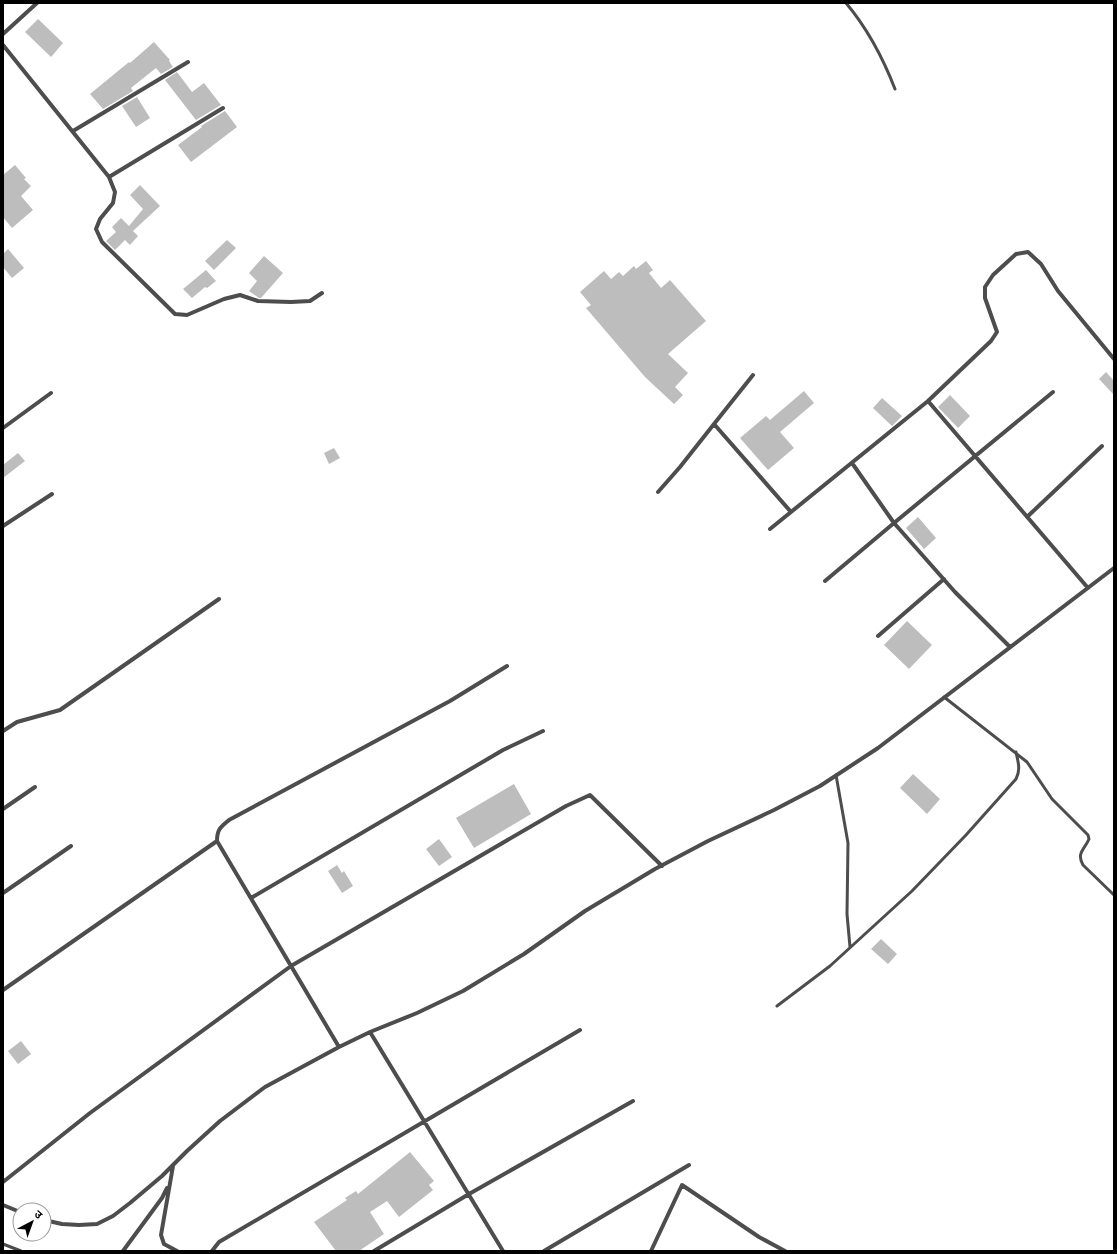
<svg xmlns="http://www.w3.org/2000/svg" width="1117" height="1254" viewBox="0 0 1117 1254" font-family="'Titillium Web','Noto Sans Devanagari',sans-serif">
<rect width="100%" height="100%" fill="#fff"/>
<path fill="#bdbdbd" d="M38,19l25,24 -12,14 -26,-25z
M154,42l16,18 -1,1 4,6 -12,7 -5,-6 -25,20 2,3 -30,18 -13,-15 39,-32 1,1z
M177,72l15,20 12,-9 17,22 -25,15 -31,-40z
M137,97l13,21 -14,9 -14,-21z
M225,111l12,16 -46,35 -13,-17 24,-18 -1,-1z
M15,165l11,13 -2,1 7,7 -10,10 12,14 -21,18 -9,-11v-42z
M140,185l20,21 -27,25 5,5 -8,9 -5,-5 -10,10 -9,-9 10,-9 -4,-5 9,-9 8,8 14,-17 -13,-14z
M227,240l9,8 -22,22 -9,-9z
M8,249l16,19 -12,10 -9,-11v-13z
M264,256l19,17 -22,25h-2l-10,-7 8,-10 -8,-8z
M646,261l7,9 -4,3 12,15 9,-8 36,41 -38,33 20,19 -13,14 8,8 -9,9 -29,-27 -59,-69 5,-3 -11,-13 24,-21 7,8 8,-7 4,4 11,-10 2,3z
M206,270l10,11 -9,7 -2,-1 -13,11 -9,-9z
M1106,372l8,9v14l-15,-16z
M804,391l10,12 -34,29 14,16 -26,22 -28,-32 26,-22 4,4z
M950,395l20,21 -12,12 -20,-21z
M882,398l20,18 -10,10 -19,-18z
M334,448l6,10 -11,6 -5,-11z
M18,453l7,8 -22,17v-13z
M918,517l18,21 -12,11 -18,-21z
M907,621l25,24 -23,24 -25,-24z
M913,774l27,25 -13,15 -27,-26z
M514,784l17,30 -57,34 -18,-30z
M439,839l13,18 -13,9 -13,-17z
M337,865l5,8 2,-2 9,15 -11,7 -14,-22z
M881,939l16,15 -9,10 -17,-15z
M21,1041l10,13 -13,10 -10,-13z
M410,1152l24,29 -5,4 4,5 -34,27 -12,-16 -17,11 14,22 -25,17h-23l-22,-29 33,-22 -2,-2 11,-7 2,3z"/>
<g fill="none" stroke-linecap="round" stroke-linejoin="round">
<path stroke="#4d4d4d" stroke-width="3" d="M846,3c21,25 37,55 49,86
M944,697l83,65 25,37 36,36 1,4c-4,10 -13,14 -6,26l31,30
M836,775l12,68 -1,71 3,33
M777,1006l53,-40 82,-75 54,-56 50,-56c5,-10 2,-17 0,-27
M3,1244l18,7"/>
<path stroke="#4d4d4d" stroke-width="4" d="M3,34l34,-31
M3,45l106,132 114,-69
M73,131l115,-69
M109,177l6,15 -2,11 -13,16 -4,10 6,13 73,72 12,1 37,-16 16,-4 18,6 33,1 19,-1 12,-8
M928,401l63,-60 6,-9 -12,-34v-11l8,-12 23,-21 12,-2 13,12 17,27 56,68
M714,424l39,-49
M3,428l48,-35
M658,492l22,-25 34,-43 77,88
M1027,517l75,-71
M3,526l49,-32
M770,529l158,-128 160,187
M825,581l69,-58 -42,-60
M878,636l66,-57
M1010,647l-55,-55 -61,-69 159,-131
M3,731l14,-9 43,-12 159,-111
M3,809l32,-22
M3,893l68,-47
M251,898l252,-148 40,-19
M3,990l214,-149
M370,1032l133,219
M339,1047l-122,-206c0,-12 4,-14 12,-21l221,-119 57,-35
M173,1166l-12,69 3,9 13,7
M3,1182l87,-69 201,-147 275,-160 24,-11 72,71
M3,1205l17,7
M44,1220l18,4 17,1 18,-1 16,-8 17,-13 32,-27 25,-25 33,-30 45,-34 74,-40 31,-15 47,-19 46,-22 61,-37 61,-43 70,-42 53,-28 66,-31 46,-24 58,-38 236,-180
M123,1251l39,-53 5,-10
M212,1251l7,-9 361,-212
M374,1251l95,-57 164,-93
M544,1251l145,-86
M651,1251l31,-66 77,52 26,14"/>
</g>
<rect width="1117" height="1254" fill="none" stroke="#000000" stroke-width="8"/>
<g transform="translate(32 1222) rotate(41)"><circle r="19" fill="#ffffff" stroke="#999999"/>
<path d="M0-3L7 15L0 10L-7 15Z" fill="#000000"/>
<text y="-6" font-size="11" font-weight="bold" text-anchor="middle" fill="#000000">उ</text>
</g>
</svg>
